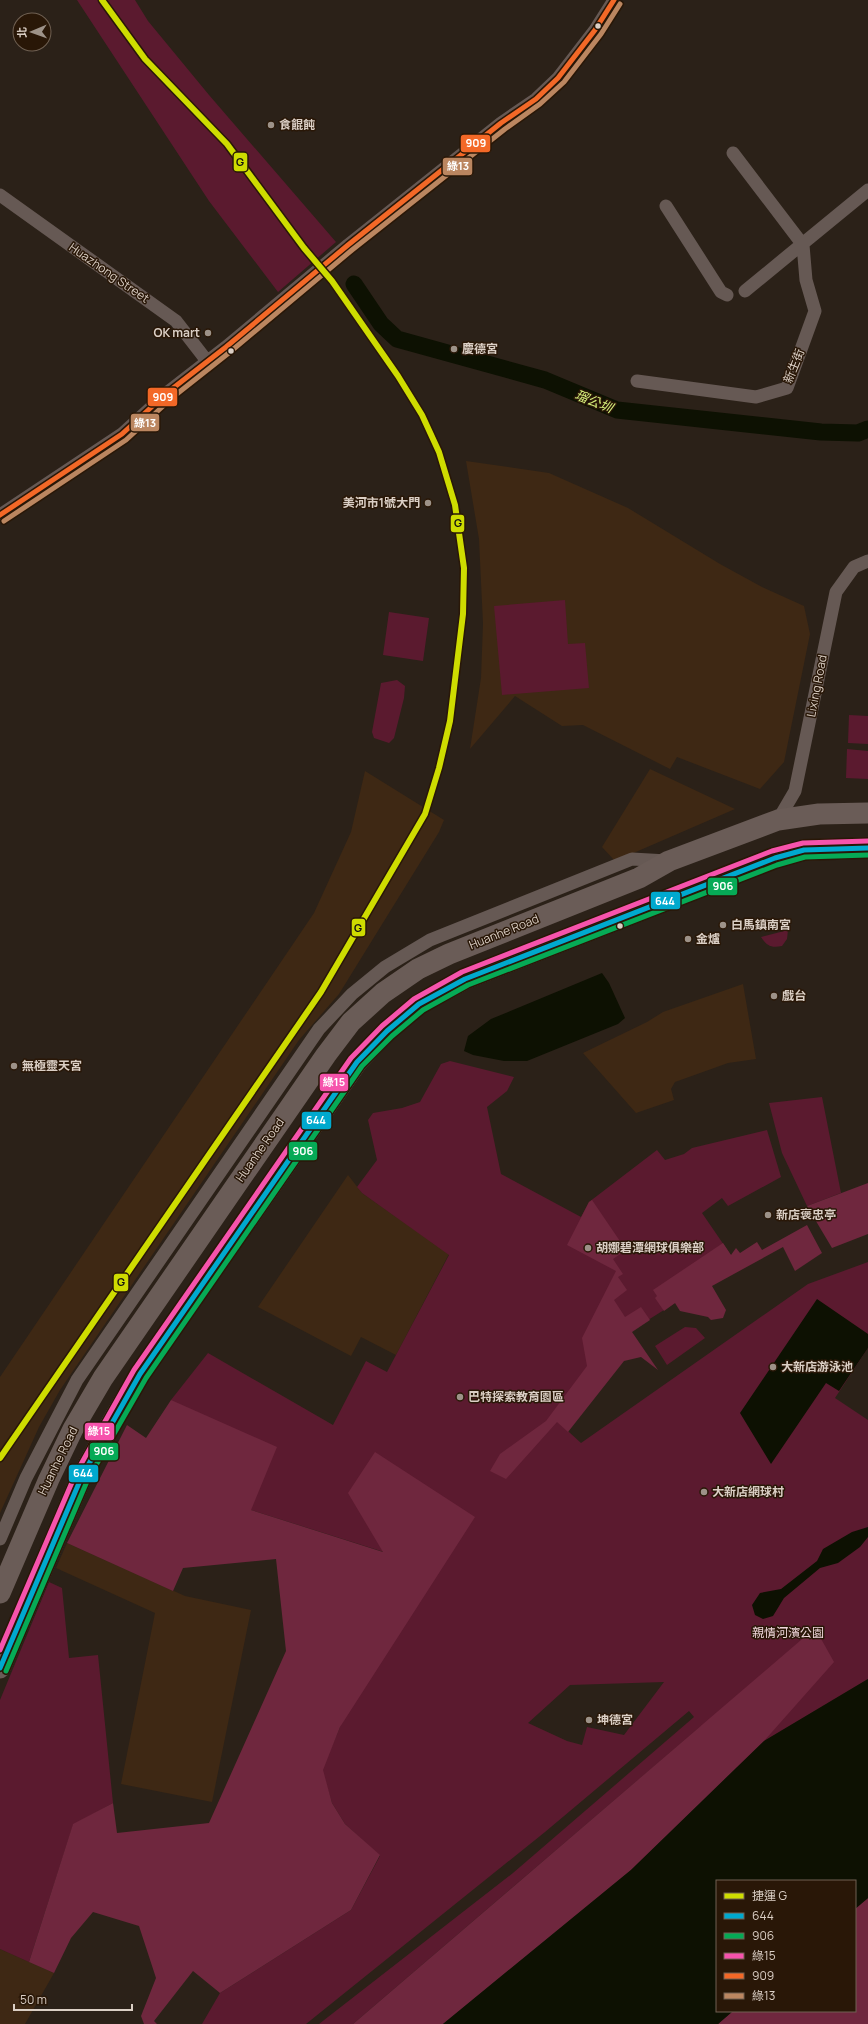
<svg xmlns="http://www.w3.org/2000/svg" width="868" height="2024" viewBox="0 0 868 2024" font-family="Manrope,'Noto Sans TC',sans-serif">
<rect width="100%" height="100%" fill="#2b2118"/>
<path fill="#3e2814" d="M466,461l83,12 79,35 92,56 42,23 42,19 6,28 -26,128 -24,27 -83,-32 -7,12 -87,-44 -21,1 -47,-30 -45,53 11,-71 2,-54 -4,-85z
M650,769l85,40 -120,52 -13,-14z
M365,771l79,49 -5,12 -100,162 -40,46 -239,350 -21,37 -39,86v-136l314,-464 37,-81z
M743,984l13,75 -28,4 -53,19 -4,7 3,11 -38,13 -53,-60 64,-31 16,-10z
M348,1175l14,18 87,61 -53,101 -35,-18 -10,19 -93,-49z
M67,1543l118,53 66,14 -39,192 -91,-18 34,-171 -99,-45z
M0,1949l54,24 -29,51h-25z"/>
<path fill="#5b1a2f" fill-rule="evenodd" d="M77,0h58l13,21 61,74 127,147 -58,50 -69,-91z
M565,600l3,44 17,-1 4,45 -87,7 -8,-89z
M389,612l40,6 -6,43 -40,-6z
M397,680l8,6 -1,12 -10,40 -5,5 -15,-5 -2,-6 9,-49z
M849,715l19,1v28l-20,-1z
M847,749l21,2v28l-22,-1z
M788,930l-1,9 -5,7c-11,2 -15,0 -21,-9z
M450,1061l64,16 -7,14 -20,16 14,67 80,43 8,-15 68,-52 8,10 19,-6 8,-6 75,-18 14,47 -53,29 -6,-8 -20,15 35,51 -135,85 -44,73 23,21 227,-159 60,-22v86l-33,50 33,22v259l-104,62 -27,26 -36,-41 -348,298h-34l194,-151 181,-156 -5,-6 -144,121 -239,192h-104l18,-31 131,-83 29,-54 -35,-32 -13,-21 -10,-33 18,-43 44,-175 -133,-42 -80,-110 37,-47 125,72 33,-64 21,11 62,-117 -87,-62 -5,-6 20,-27 -9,-40 5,-7 29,-5 18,-6 21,-38zM664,1682l-40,53 -37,-8 -5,18 -15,-4 -39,-18 42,-38z
M822,1097l19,96 -34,13 -25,-53 -13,-50z
M685,1327l11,1 9,10 -38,27 -12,-19z
M49,1582l13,6 7,70 29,-3 15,148 -40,22 -44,137 -29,-13v-249z"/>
<path fill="#6f273e" d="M868,1183v51l-36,14 -25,-42z
M592,1200l34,50 -13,9 10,15 -5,3 9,13 -13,10 11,17 16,-10 9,13 -18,12 26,38 -17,-13 -17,4 -56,71 -11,-10 -51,57 -16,-8 10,-17 46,-33 41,-55 -5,-28 34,-67 -49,-26 22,-43z
M807,1225l15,28 -27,18 -12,-24 -71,39 14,24 -3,8 -12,2 -3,-3 -28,-6 -5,-8 -11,8 -9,-13 2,-2 -4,-6 70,-47 8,12 5,-7 4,5 17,-11 5,8z
M171,1400l106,47 -26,63 132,42 -35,-59 27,-41 100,65 -135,210 -17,43 9,33 13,21 35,31 -29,55 -131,83 -27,-22 -39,50 3,3h-13l-3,-8 15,-38 -17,-52 -46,-14 -22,26 -17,35 -25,-11 44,-138 40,-21 4,30 92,-10 77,-172 -10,-92 -93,9 -10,23 -106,-48 60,-118 19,13z
M815,1628l19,34 -70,79 -133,129 -188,154h-90z
M868,1898v126h-150l15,-13h122v-102z"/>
<path fill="#0d1102" d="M602,973l7,10 16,35 -7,6 -91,37h-23l-31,-6 -9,-4 4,-15 23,-17z
M817,1299l51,35v14l-29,43 -13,-8 -55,81 -31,-51z
M868,1527v10l-8,10 -22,16 -18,5 -36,30 -11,18 -10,3 -8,-4 -3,-10 8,-12 21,-4 36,-28 6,-12 29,-17z
M868,1679v219l-13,11v-28h-138v130h16l-15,13h-275l188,-154 133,-129z"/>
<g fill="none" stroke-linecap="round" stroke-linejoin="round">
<path stroke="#0d1102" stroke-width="17" d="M354,284l27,40 16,15 148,41 72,30 204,22 37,1 10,-4"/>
<path stroke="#665954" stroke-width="13" d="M0,195l176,126 31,40
M666,206l55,86 6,3
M745,291l123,-101
M637,381l119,16 31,-9 28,-77 -9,-31 -3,-35 -70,-92
M0,515l122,-81 46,-42 58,-45 122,-102 153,-122 35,-24 22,-21 37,-48 19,-30
M778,820l17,-29 41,-199 18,-25 14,-6
M0,1539l26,-61 51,-98 242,-351 33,-35 33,-27 45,-27 202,-81 35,2"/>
<path stroke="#6a5c57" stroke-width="21" d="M0,1593l49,-114 24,-50 30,-51 223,-323 25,-33 32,-29 35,-24 31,-15 190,-76 30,-17 109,-41 41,-6 49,-1
M0,1668l82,-192 33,-59 25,-43 217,-312 30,-31 32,-27 46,-25 310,-121 29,-8 64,-2"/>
<g stroke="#291707" stroke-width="8">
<path id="bus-1" d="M0,1668l82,-192 58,-102 217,-312 30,-31 32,-27 46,-25 310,-121 29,-8 64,-2"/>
</g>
<g stroke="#291707" stroke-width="8">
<path id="bus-2" d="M6,1671l82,-192 58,-101 216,-312 30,-30 31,-26 45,-25 309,-120 28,-8 63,-2"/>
</g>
<g stroke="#291707" stroke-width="8">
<path id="bus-3" d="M0,1650l76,-177 58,-103 217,-312 31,-32 32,-27 48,-27 310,-121 31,-8 65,-2"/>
</g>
<g stroke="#291707" stroke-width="8">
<path id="bus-4" d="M0,515l122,-81 46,-42 58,-45 122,-102 153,-122 35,-24 22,-21 37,-48 19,-30"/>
</g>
<g stroke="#291707" stroke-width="8">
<path id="bus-5" d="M4,521l122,-81 47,-43 57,-45 122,-102 153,-121 35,-25 24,-22 37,-48 19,-30"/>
</g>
<use href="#bus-1" stroke="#00a9ce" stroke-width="5"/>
<use href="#bus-2" stroke="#06aa56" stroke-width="5"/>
<use href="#bus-3" stroke="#f653ac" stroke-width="5"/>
<use href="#bus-4" stroke="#f36827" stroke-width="5"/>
<use href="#bus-5" stroke="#bb8660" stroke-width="5"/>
<g stroke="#291707" stroke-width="9">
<path id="metro-1" d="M0,1458l321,-466 104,-178 14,-46 11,-47 13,-107 1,-46 -9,-63 -16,-53 -17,-37 -24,-39 -66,-95 -28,-33 -77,-104 -82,-85 -43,-59"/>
</g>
<use href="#metro-1" stroke="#cedc00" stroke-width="6"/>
</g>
<g fill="#dbcfc5" stroke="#291707" stroke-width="1.5">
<circle cx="598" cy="26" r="3.5"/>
<circle cx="231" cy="351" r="3.5"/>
<circle cx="620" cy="926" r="3.5"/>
</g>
<g fill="#9d9288" stroke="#291707" stroke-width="1.5">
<circle cx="271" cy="125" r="4"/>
<circle cx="208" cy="333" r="4"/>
<circle cx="454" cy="349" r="4"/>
<circle cx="428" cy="503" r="4"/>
<circle cx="723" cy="925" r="4"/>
<circle cx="688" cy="939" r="4"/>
<circle cx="774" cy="996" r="4"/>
<circle cx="14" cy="1066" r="4"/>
<circle cx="768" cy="1215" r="4"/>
<circle cx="588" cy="1248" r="4"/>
<circle cx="773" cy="1367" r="4"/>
<circle cx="460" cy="1397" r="4"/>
<circle cx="704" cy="1492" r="4"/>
<circle cx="589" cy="1720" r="4"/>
</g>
<g text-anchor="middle" stroke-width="3" stroke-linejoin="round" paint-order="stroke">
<g font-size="12" font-weight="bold" fill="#dbcfc5" stroke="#291707" text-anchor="start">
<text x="279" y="129">食餛飩</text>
<text x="200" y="337" text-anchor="end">OK mart</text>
<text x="462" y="353">慶德宮</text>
<text x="420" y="507" text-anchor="end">美河市1號大門</text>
<text x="731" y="929">白馬鎮南宮</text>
<text x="696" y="943">金爐</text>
<text x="782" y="1000">戲台</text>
<text x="22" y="1070">無極靈天宮</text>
<text x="776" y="1219">新店褒忠亭</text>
<text x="596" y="1252">胡娜碧潭網球俱樂部</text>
<text x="781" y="1371">大新店游泳池</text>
<text x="468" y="1401">巴特探索教育園區</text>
<text x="712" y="1496">大新店網球村</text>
<text x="597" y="1724">坤德宮</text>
</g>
<g font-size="12" fill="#dbcfc5" stroke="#291707">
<text transform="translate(109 273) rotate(35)" y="4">Huazhong Street</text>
<text transform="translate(794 366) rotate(-68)" y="4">新生街</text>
<text transform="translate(817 686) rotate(-79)" y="4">Lixing Road</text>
<text transform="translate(504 932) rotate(-22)" y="4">Huanhe Road</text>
<text transform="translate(260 1150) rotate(-55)" y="4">Huanhe Road</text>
<text transform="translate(58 1461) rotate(-64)" y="4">Huanhe Road</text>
</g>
<g font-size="12" fill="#f0d7dc" stroke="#291707">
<text x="788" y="1637">親情河濱公園</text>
</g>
<g font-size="13" font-style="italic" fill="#d8f27d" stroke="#291707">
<text transform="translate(594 401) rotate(22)" y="5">瑠公圳</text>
</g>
</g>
<g stroke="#291707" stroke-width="1.5">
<rect x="460" y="134" width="31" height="19" rx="4" fill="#f36827"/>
<rect x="233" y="152" width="15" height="20" rx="4" fill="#cedc00"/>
<rect x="442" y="157" width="31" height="19" rx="4" fill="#bb8660"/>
<rect x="147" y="387" width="31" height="20" rx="4" fill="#f36827"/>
<rect x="130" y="413" width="30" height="19" rx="4" fill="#bb8660"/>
<rect x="450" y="514" width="15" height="19" rx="4" fill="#cedc00"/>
<rect x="707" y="877" width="31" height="19" rx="4" fill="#06aa56"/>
<rect x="650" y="891" width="31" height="19" rx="4" fill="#00a9ce"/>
<rect x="351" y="918" width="15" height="19" rx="4" fill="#cedc00"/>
<rect x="319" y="1073" width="30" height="19" rx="4" fill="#f653ac"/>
<rect x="301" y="1111" width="31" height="19" rx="4" fill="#00a9ce"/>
<rect x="288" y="1141" width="30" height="20" rx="4" fill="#06aa56"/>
<rect x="113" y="1273" width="16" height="19" rx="4" fill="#cedc00"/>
<rect x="84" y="1422" width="31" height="19" rx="4" fill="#f653ac"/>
<rect x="89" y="1442" width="30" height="19" rx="4" fill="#06aa56"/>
<rect x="68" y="1464" width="31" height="19" rx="4" fill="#00a9ce"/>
</g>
<g font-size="11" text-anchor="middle" font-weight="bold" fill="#fff">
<text x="476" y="147">909</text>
<text x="458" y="170">綠13</text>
<text x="163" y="401">909</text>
<text x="145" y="427">綠13</text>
<text x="723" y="890">906</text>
<text x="665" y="905">644</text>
<text x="334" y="1086">綠15</text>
<text x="316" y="1124">644</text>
<text x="303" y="1155">906</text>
<text x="99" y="1435">綠15</text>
<text x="104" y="1455">906</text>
<text x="83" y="1477">644</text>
</g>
<g font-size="11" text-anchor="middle" font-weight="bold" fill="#111">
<text x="240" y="166">G</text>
<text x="458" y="527">G</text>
<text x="358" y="932">G</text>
<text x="121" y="1286">G</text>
</g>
<rect x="716" y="1880" width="140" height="132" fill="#291707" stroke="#706153"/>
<rect x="724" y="1893" width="20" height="6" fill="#cedc00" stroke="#706153"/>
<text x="752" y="1900" font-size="12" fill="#dbcfc5">捷運 G</text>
<rect x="724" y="1913" width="20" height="6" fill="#00a9ce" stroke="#706153"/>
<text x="752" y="1920" font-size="12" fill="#dbcfc5">644</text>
<rect x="724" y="1933" width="20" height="6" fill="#06aa56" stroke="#706153"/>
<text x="752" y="1940" font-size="12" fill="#dbcfc5">906</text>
<rect x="724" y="1953" width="20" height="6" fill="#f653ac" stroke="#706153"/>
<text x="752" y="1960" font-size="12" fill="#dbcfc5">綠15</text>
<rect x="724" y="1973" width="20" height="6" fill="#f36827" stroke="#706153"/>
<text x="752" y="1980" font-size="12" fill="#dbcfc5">909</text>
<rect x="724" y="1993" width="20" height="6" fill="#bb8660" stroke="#706153"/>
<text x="752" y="2000" font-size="12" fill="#dbcfc5">綠13</text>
<g transform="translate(32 32) rotate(268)"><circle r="19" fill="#291707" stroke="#706153"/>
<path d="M0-3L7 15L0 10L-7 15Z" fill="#9d9288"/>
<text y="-6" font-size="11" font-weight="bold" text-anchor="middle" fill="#dbcfc5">北</text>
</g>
<path d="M14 2004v6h118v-6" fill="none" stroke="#dbcfc5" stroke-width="2"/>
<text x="20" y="2004" font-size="12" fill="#dbcfc5" stroke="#291707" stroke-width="3" paint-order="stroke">50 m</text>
</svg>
